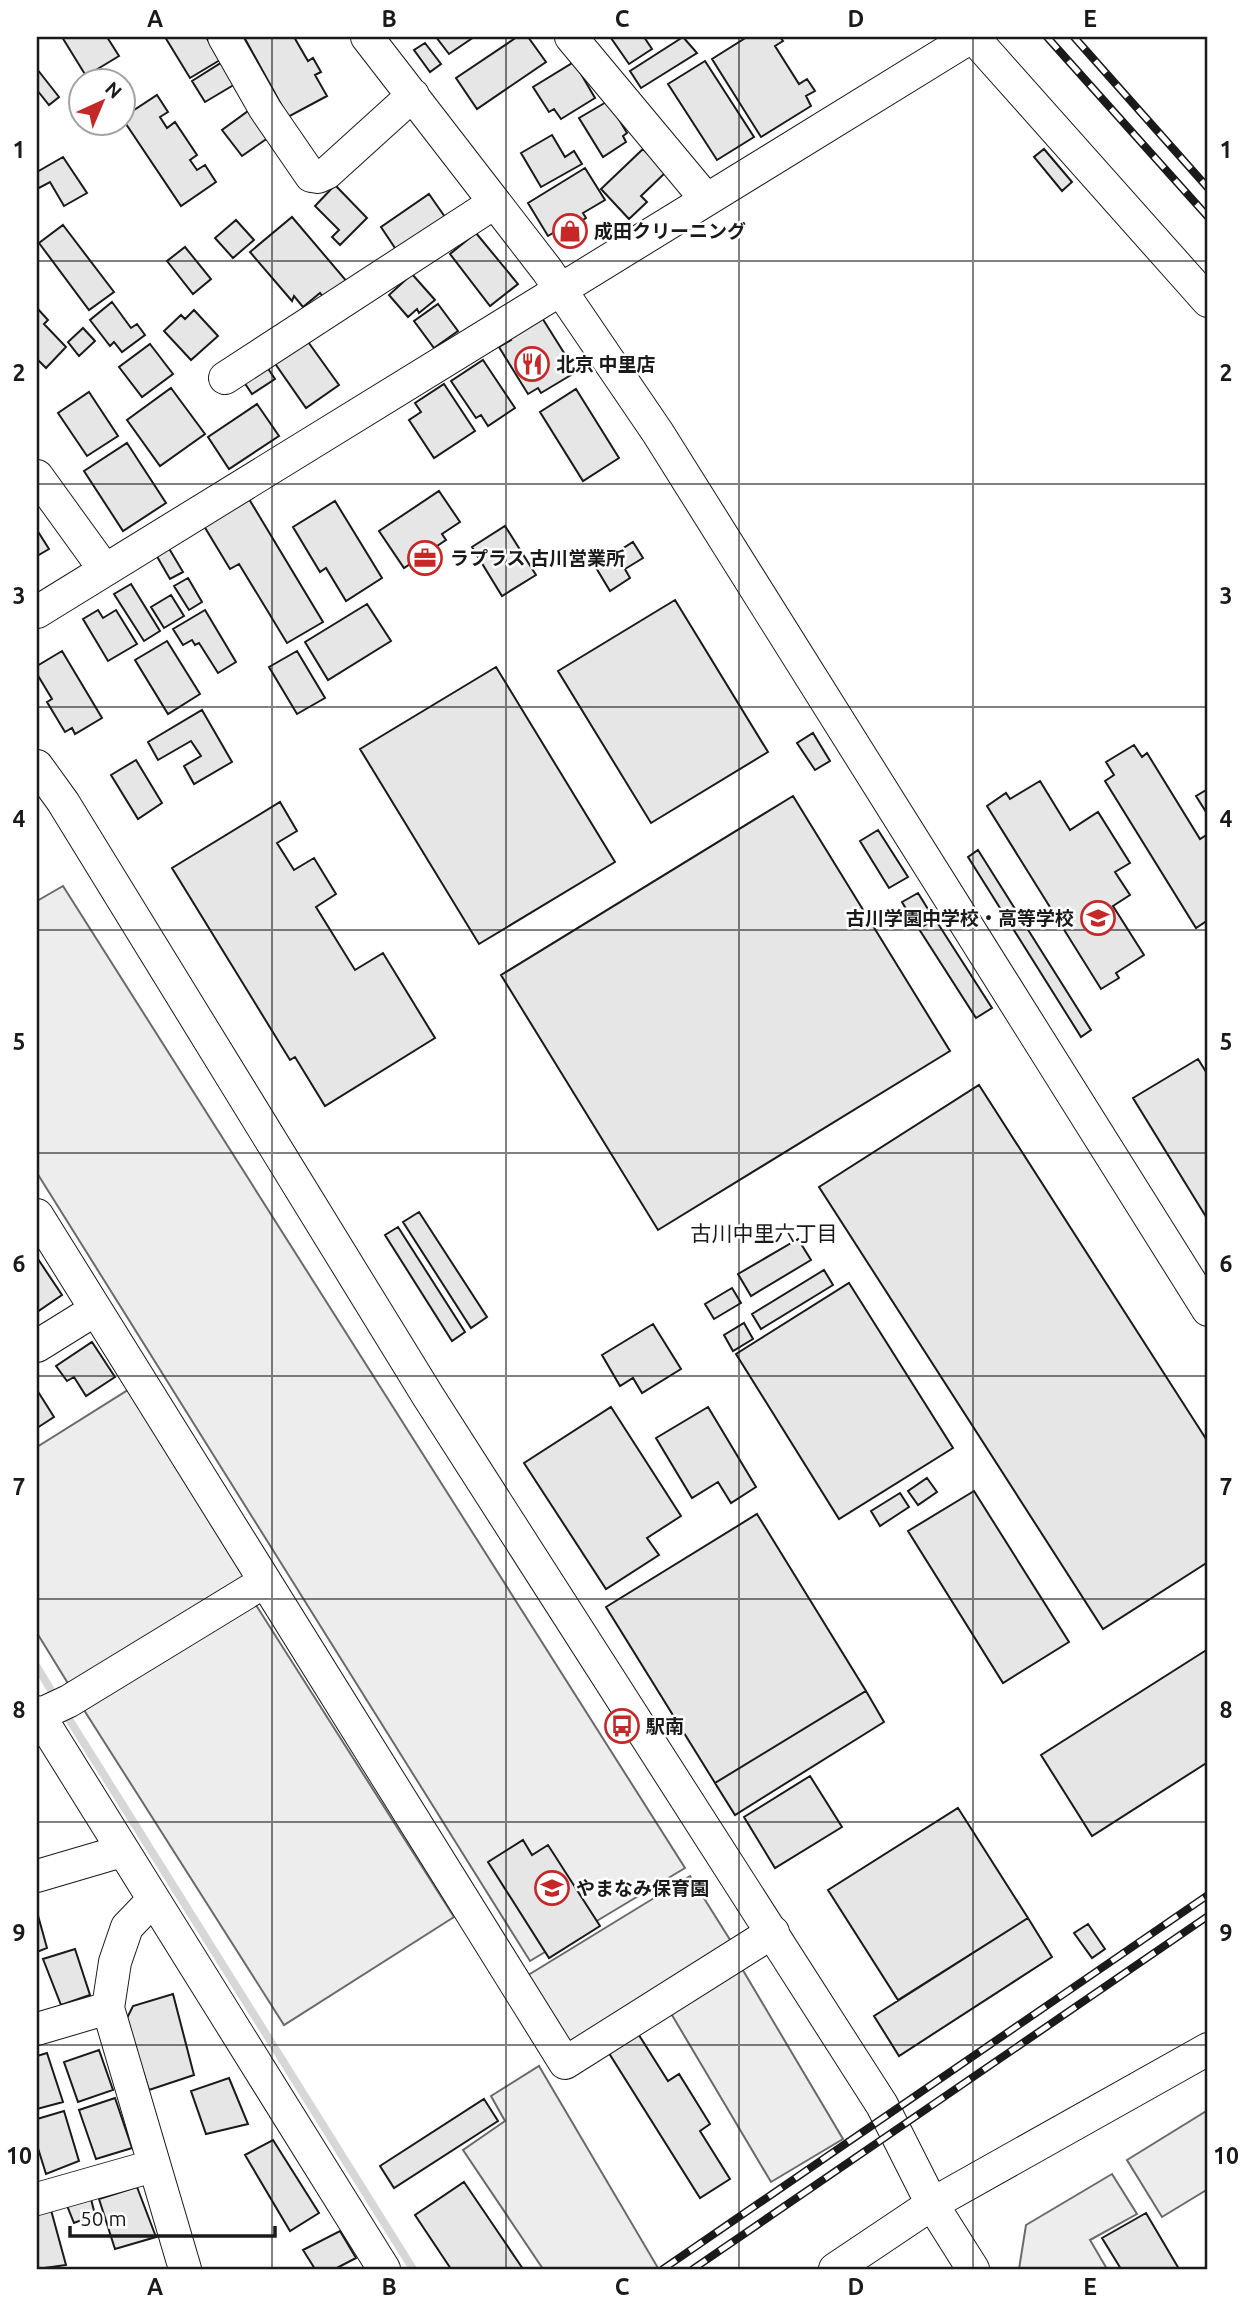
<svg xmlns="http://www.w3.org/2000/svg" width="1245" height="2306" viewBox="0 0 1245 2306" font-family="Ubuntu,'Noto Sans JP',sans-serif">
<rect width="100%" height="100%" fill="#fff"/>
<path fill="#ededed" stroke="#6a6a6a" stroke-width="2" d="M63,886l622,982 -155,93 -493,-788v-272z
M128,1390l116,187 -175,108 -32,-52v-186z
M254,1602l200,315 -170,108 -200,-315z
M690,1876l42,67 -165,102 -42,-68z
M741,1967l102,172 -72,43 -102,-172z
M539,2066l119,202 -2,1h-113l-80,-119 42,-29 -14,-25z
M1208,2110v79l-46,28 -35,-57z
M1112,2174l25,40 -47,26 17,29h-88l7,-44z"/>
<g fill="none" stroke-linecap="round" stroke-linejoin="round">
<path stroke="#d7d7d7" stroke-width="8" d="M37,1667l20,33
M64,1711l349,558"/>
</g>
<path fill="#e6e6e6" stroke="#1a1a1a" stroke-width="2" d="M62,37h45l12,19 -33,20z
M165,37h41l14,23 -30,18z
M244,37h50l14,24 5,-3 8,14 -6,3 12,21 -39,21z
M436,37h38l-25,17z
M517,37h11l18,25 -69,47 -21,-31z
M614,37h30l8,12 -23,15 -18,-26z
M683,37l14,16 -56,35 -11,-17z
M747,37h33l3,4 -8,5 24,38 8,-5 8,12 -9,5 5,10 -50,31 -49,-78z
M425,43l16,21 -11,8 -16,-22z
M224,61l13,22 -32,19 -13,-21z
M705,61l49,76 -37,23 -49,-76z
M574,62l21,36 -34,21 -7,-10 -5,3 -16,-25z
M37,69l22,28 -10,8 -12,-15z
M157,95l11,17 -8,5 7,11 8,-6 22,33 -7,5 7,10 8,-5 11,17 -35,24 -59,-88z
M608,101l19,32 -4,3 3,6 -23,15 -24,-39z
M255,106l20,27 -33,23 -20,-26z
M552,135l13,22 9,-6 8,13 -41,23 -20,-34z
M643,149l23,23 -25,24 6,6 -18,17 -28,-30z
M1044,149l28,33 -10,9 -28,-34z
M63,157l24,36 -23,13 -14,-24 -13,7v-17z
M585,168l20,32 -22,13 3,5 -21,13 -2,-4 -15,9 -20,-33z
M335,185l32,33 -27,27 -8,-8 7,-7 -24,-24z
M429,194l16,23 -48,34 -16,-24z
M292,217l57,67 -22,18 -7,-9 -17,14 -9,-11 -2,5 -42,-49z
M236,220l18,20 -21,18 -18,-20z
M63,225l51,67 -25,18 -50,-67z
M476,233l42,51 -28,22 -40,-52z
M185,247l26,32 -18,15 -26,-33z
M412,274l23,26 -16,13 -2,-4 -9,8 -19,-22z
M112,302l19,26 6,-4 8,11 -23,17 -8,-10 -4,4 -20,-26z
M438,304l20,27 -24,17 -20,-27z
M37,308l11,12 -4,4 22,23 -20,21 -9,-9z
M194,310l24,26 -27,24 -27,-29 17,-16 4,4z
M539,313l37,59 -35,21 -3,-5 -10,6 -29,-47 12,-7 -5,-7z
M83,328l12,13 -16,15 -11,-14z
M306,339l33,46 -33,23 -32,-46z
M150,344l23,30 -31,23 -23,-30z
M483,360l32,48 -27,18 -7,-11 -5,3 -25,-37z
M263,361l12,18 -23,15 -12,-18z
M444,384l31,47 -41,27 -25,-38 12,-8 -6,-9z
M171,388l34,46 -45,32 -33,-46z
M576,389l43,69 -36,23 -43,-69z
M89,392l29,44 -31,20 -29,-43z
M257,404l22,32 -50,33 -21,-32z
M127,443l39,60 -43,28 -39,-60z
M439,491l21,31 -18,12 4,6 -42,28 -25,-37z
M249,499l74,123 -36,21 -48,-79 -9,5 -26,-43z
M335,501l47,77 -36,23 -20,-33 -6,4 -27,-45z
M505,526l31,49 -34,21 -30,-49z
M37,530l12,19 -12,7z
M633,542l10,16 -18,11 5,9 -20,13 -15,-25z
M167,545l16,27 -13,7 -15,-26z
M188,578l14,24 -13,8 -15,-24z
M131,584l29,47 -16,10 -30,-47z
M171,595l13,21 -20,12 -13,-21z
M675,600l93,152 -117,71 -93,-152z
M367,604l24,37 -63,39 -23,-38z
M98,610l5,8 13,-8 21,34 -29,17 -25,-42z
M205,610l31,52 -18,11 -19,-30 -4,2 -3,-5 -9,5 -10,-16z
M167,641l33,53 -32,20 -33,-54z
M62,651l40,67 -27,16 -3,-6 -7,4 -18,-30 5,-3 -15,-25v-8z
M297,651l28,47 -28,16 -28,-47z
M496,667l119,195 -136,82 -119,-195z
M202,710l30,52 -38,22 -10,-18 17,-10 -10,-15 -33,19 -10,-18z
M813,733l17,28 -15,9 -18,-27z
M1134,745l8,12 5,-4 53,86 8,-5v86l-12,8 -91,-147 9,-6 -8,-13z
M136,760l26,43 -24,16 -27,-44z
M1040,781l30,49 28,-18 32,51 -15,9 15,23 -17,11 31,49 -28,18 3,5 -18,11 -114,-183 19,-13 4,6z
M1208,789v26l-12,-19z
M793,796l157,255 -292,179 -157,-255z
M280,802l17,29 -20,12 17,27 20,-12 22,36 -20,13 39,63 28,-17 52,85 -110,68 -30,-49 -5,3 -118,-192z
M878,830l30,47 -19,11 -29,-47z
M978,850l113,180 -10,7 -113,-180z
M918,893l13,21 -16,10 -13,-22z
M935,919l57,89 -16,10 -57,-89z
M1198,1059l10,16v145l-75,-122z
M979,1085l229,357v120l-105,67 -284,-442z
M419,1212l68,105 -16,11 -68,-106z
M398,1227l67,105 -13,9 -67,-106z
M798,1239l13,21 -60,36 -13,-22z
M38,1259l24,36 -25,17v-52z
M824,1270l9,15 -72,44 -9,-15z
M849,1283l104,165 -114,71 -103,-165z
M732,1288l9,15 -27,16 -9,-15z
M744,1323l9,16 -20,12 -9,-16z
M653,1324l28,45 -39,24 -9,-15 -13,8 -18,-31z
M92,1342l23,35 -29,19 -12,-19 -7,4 -11,-15z
M37,1390l17,27 -17,11z
M611,1407l70,109 -34,22 12,17 -53,34 -82,-126z
M708,1407l48,80 -25,16 -13,-21 -26,16 -36,-60z
M927,1478l10,14 -19,13 -10,-14z
M974,1491l95,151 -66,41 -95,-152z
M900,1493l9,14 -29,19 -9,-15z
M757,1514l109,177 -151,92 -109,-176z
M1208,1649v113l-116,74 -51,-81z
M866,1691l18,31 -149,93 -20,-32z
M810,1776l32,51 -67,41 -31,-51z
M958,1808l70,110 -130,82 -70,-110z
M523,1840l9,15 16,-10 52,81 -51,32 -61,-96z
M37,1912l10,36 -10,4z
M1028,1918l24,39 -153,99 -25,-40z
M1088,1924l17,25 -13,9 -18,-25z
M75,1949l15,46 -29,10 -18,-46z
M173,1994l21,81 -45,15 -23,-70 7,-14z
M637,2032l31,49 11,-7 31,50 -10,7 30,48 -30,19 -93,-148z
M99,2050l14,40 -35,12 -14,-40z
M47,2053l16,49 -26,7v-53z
M229,2078l19,46 -42,10 -15,-43z
M115,2098l17,50 -36,11 -17,-49z
M484,2099l14,22 -104,67 -14,-22z
M64,2111l15,50 -33,13 -9,-29v-26z
M273,2140l46,73 -29,18 -45,-76z
M464,2182l59,87h-72l-36,-54z
M137,2187l19,50 -41,12 -16,-50z
M90,2195l5,20 -21,8 -8,-20z
M51,2210l15,55 -29,4v-54z
M1146,2213l33,56h-58l-19,-31z
M340,2231l16,27 -21,11h-20l-12,-19z"/>
<g fill="none" stroke-linecap="round" stroke-linejoin="round">
<g stroke="#1a1a1a" stroke-width="34">
<path id="minor" d="M224,37l41,72 46,67 7,1 9,-4 86,-78
M367,37l180,233 111,163 550,877
M571,37l135,162
M973,37l235,264
M225,378l269,-175
M37,476l68,94
M37,612l934,-575
M37,766l26,36 365,594 454,709 50,99 41,65
M37,1215l528,848 208,-131
M37,1346l58,-36
M37,1712l347,557
M37,1716l32,-15 195,-119
M37,1876l85,-25
M152,1901l-25,26 -12,35 -7,46 77,261
M37,2029l71,-21
M37,2199l116,-33
M835,2269l97,-65 276,-155"/>
</g>
<use href="#minor" stroke="#fff" stroke-width="32"/>
<g stroke="#1a1a1a" stroke-width="8">
<path id="rail" d="M1047,37l161,180
M1074,37l134,151
M663,2269l545,-374
M693,2269l515,-353"/>
</g>
<use href="#rail" stroke="#fff" stroke-width="5" stroke-dasharray="16" stroke-linecap="butt"/>
</g>
<path fill="none" stroke="#1a1a1a" stroke-width="2" stroke-opacity="0.55" d="M272,37v2232M506,37v2232M739,37v2232M973,37v2232M37,261h1171M37,484h1171M37,707h1171M37,930h1171M37,1153h1171M37,1376h1171M37,1599h1171M37,1822h1171M37,2045h1171"/>
<defs>
<g id="shop-ring" transform="scale(1.75)"><circle r="9.5" fill="#fff" stroke="#c62828" stroke-width="1.5"/><path d="M-5-2.5h2.3a2.7 3.5 0 0 1 5.4 0H5L5.5 6h-11ZM-1.5-2.5h3a1.5 2.3 0 0 0-3 0Z" fill="#c62828"/></g>
<g id="restaurant-ring" transform="scale(1.75)"><circle r="9.5" fill="#fff" stroke="#c62828" stroke-width="1.5"/><path d="M-5-6h1v4h1v-4h1v4h1v-4h1v5L-1.5 .5V6h-2V.5L-5-1ZM5-6V6H3V1.5H1.5Q1.5-4 5-6Z" fill="#c62828"/></g>
<g id="office-ring" transform="scale(1.75)"><circle r="9.5" fill="#fff" stroke="#c62828" stroke-width="1.5"/><path d="M-6-3h4V-5.5h4V-3h4V5H-6ZM-1-4.5V-3h2v-1.5ZM-6 0V1H6V0Z" fill="#c62828"/></g>
<g id="school-ring" transform="scale(1.75)"><circle r="9.5" fill="#fff" stroke="#c62828" stroke-width="1.5"/><path d="M0-5L7-2L0 1L-7-2ZM-4 1L0 2.5L4 1V4Q0 6-4 4Z" fill="#c62828"/></g>
<g id="bus-ring" transform="scale(1.75)"><circle r="9.5" fill="#fff" stroke="#c62828" stroke-width="1.5"/><path d="M-5-6H5V4H4V6H2V4H-2V6H-4V4H-5ZM-3.5-4V0h7V-4ZM-3.5 1.2v1.5H-2V1.2ZM2 1.2v1.5H3.5V1.2Z" fill="#c62828"/></g>
</defs>
<g fill-rule="evenodd">
<use href="#shop-ring" x="570" y="231"/>
<use href="#restaurant-ring" x="532" y="364"/>
<use href="#office-ring" x="425" y="558"/>
<use href="#school-ring" x="1098" y="918"/>
<use href="#bus-ring" x="622" y="1726"/>
<use href="#school-ring" x="552" y="1888"/>
</g>
<g text-anchor="middle" stroke-width="5" stroke-linejoin="round" paint-order="stroke">
<g font-size="19" font-weight="bold" fill="#1a1a1a" stroke="#fff" text-anchor="start">
<text x="594" y="238">成田クリーニング</text>
<text x="556" y="371">北京 中里店</text>
<text x="450" y="565">ラプラス 古川営業所</text>
<text x="1074" y="925" text-anchor="end">古川学園中学校・高等学校</text>
<text x="646" y="1733">駅南</text>
<text x="576" y="1895">やまなみ保育園</text>
</g>
<g font-size="21" fill="#1a1a1a" stroke="#fff">
<text x="764" y="1241">古川中里六丁目</text>
</g>
</g>
<rect width="1245" height="2306" fill="none" stroke="#ffffff" stroke-width="77"/>
<g transform="translate(102 102) rotate(44)"><circle r="33" fill="#ffffff" stroke="#a3a3a3" stroke-width="2"/>
<path d="M0-5L12 26L0 18L-12 26Z" fill="#c62828"/>
<text y="-10" font-size="19" font-weight="bold" text-anchor="middle" fill="#1a1a1a">N</text>
</g>
<path d="M70 2226v10h205v-10" fill="none" stroke="#1a1a1a" stroke-width="3.5"/>
<text x="80" y="2226" font-size="21" fill="#1a1a1a" stroke="#ffffff" stroke-width="5" paint-order="stroke">50 m</text>
<rect x="38" y="38" width="1168" height="2230" fill="none" stroke="#1a1a1a" stroke-width="2.5"/>
<g font-size="23" text-anchor="middle" font-weight="bold" fill="#1a1a1a">
<text x="155" y="27">A</text>
<text x="389" y="27">B</text>
<text x="622" y="27">C</text>
<text x="856" y="27">D</text>
<text x="1090" y="27">E</text>
<text x="19" y="158">1</text>
<text x="1226" y="158">1</text>
<text x="19" y="381">2</text>
<text x="1226" y="381">2</text>
<text x="19" y="604">3</text>
<text x="1226" y="604">3</text>
<text x="19" y="827">4</text>
<text x="1226" y="827">4</text>
<text x="19" y="1050">5</text>
<text x="1226" y="1050">5</text>
<text x="19" y="1272">6</text>
<text x="1226" y="1272">6</text>
<text x="19" y="1495">7</text>
<text x="1226" y="1495">7</text>
<text x="19" y="1718">8</text>
<text x="1226" y="1718">8</text>
<text x="19" y="1941">9</text>
<text x="1226" y="1941">9</text>
<text x="19" y="2164">10</text>
<text x="1226" y="2164">10</text>
<text x="155" y="2295">A</text>
<text x="389" y="2295">B</text>
<text x="622" y="2295">C</text>
<text x="856" y="2295">D</text>
<text x="1090" y="2295">E</text>
</g>
</svg>
